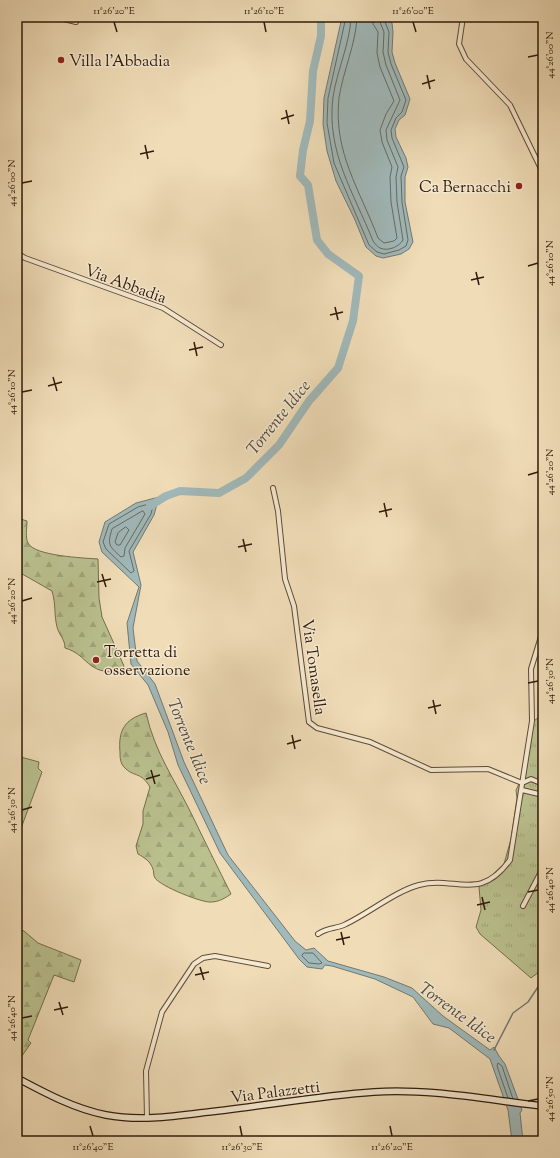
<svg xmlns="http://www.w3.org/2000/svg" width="560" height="1158" viewBox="0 0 560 1158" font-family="'Sorts Mill Goudy',serif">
<defs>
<pattern id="forest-firs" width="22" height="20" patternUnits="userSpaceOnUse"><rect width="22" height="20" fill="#bac18f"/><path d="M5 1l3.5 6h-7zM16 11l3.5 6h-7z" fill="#a0a57a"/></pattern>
<pattern id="park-tufts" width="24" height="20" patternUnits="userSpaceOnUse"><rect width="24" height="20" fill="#bac18f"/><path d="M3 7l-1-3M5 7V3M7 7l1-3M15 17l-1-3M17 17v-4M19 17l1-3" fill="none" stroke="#a0a57a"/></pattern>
</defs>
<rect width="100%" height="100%" fill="#f0ddb8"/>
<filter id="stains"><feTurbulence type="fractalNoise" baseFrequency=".005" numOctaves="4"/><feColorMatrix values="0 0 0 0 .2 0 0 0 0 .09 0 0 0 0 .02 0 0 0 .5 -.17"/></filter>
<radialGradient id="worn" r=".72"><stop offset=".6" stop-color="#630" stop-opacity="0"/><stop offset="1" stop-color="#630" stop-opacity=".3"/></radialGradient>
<path fill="url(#forest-firs)" stroke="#746e4c" d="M17,518l10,3c0,7 -2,16 1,22 6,13 56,15 70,16l1,39 3,19 22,49 -4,6c-35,2 -31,-17 -55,-24 0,-9 -6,-13 -8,-21 -3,-12 -1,-23 -5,-36l-35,-20z
M146,713c9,40 29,67 46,102 13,27 26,53 39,79 -6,4 -12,8 -20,8 -9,1 -51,-16 -56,-24 -2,-3 -1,-7 -2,-9 -3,-8 -8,-11 -15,-15l-2,-8 7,-22v-13l7,-24c-9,-15 -15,-10 -24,-18 -6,-5 -6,-11 -6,-17 -2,-22 5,-33 26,-39z
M18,929l6,2 14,12 43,17 -7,22 -20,-7 -26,65 3,3 -14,20z"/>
<path fill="url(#park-tufts)" stroke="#746e4c" d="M543,714v255l-12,9 -51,-44 -4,-7 5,-17 -2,-23 25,-23 7,-25 6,-41 -1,-8 7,-14 7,-52z"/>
<path fill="#bac18f" stroke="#746e4c" d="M17,756l22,6 -1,6 4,4 -25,67z"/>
<path fill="#a0b9ba" stroke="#737973" d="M342,17h43l7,6 1,9 -1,20 3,11 15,36 -5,16 -6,5 -4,9 1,8 10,21 2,9 -3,10v25l8,40 -4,7 -8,5 -18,4 -7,-2 -10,-9 -11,-27 -19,-39 -9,-30 -4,-27 1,-26z
M159,497l-5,18 -21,37 8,33 -8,43 4,33 18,23 29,78 44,93 67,86 11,9 8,-2 14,13 56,16 28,11 31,28 47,34 4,-3 5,9 6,8 17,46 -2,3 3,28h-11l-4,-31 -18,-51 -41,-31 -16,-4 -20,-27 -38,-18 -43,-13 -7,-1 -3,4 -15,-2 -8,-8 -79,-106 -42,-88 -10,-33 -20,-47 -17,-21 -4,-41 12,-36 -37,-35 -3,-10 6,-20 31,-19z"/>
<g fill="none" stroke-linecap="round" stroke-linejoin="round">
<path stroke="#686a62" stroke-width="1" d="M346,17l-18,81 -1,25 7,40 35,82 8,7 7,2 15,-4 7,-4 2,-6 -6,-38 -1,-26 3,-9 -12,-29 -1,-8 5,-12 6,-6 4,-12 -15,-36 -3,-12 1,-20 -6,-15
M351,17c-1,27 -14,53 -18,80 -7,55 21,96 40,144 2,3 5,6 7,7 8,4 20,-2 23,-8l-6,-38 -1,-25 2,-10 -11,-27 -1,-10 14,-30 -14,-35 -3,-13 1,-20 -6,-15
M357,17c-1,27 -14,54 -18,81 -6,54 21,92 39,140l6,5 10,-2 3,-3 -6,-36 -1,-25 2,-10 -10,-25 -2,-12 6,-16 8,-13 -14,-34 -3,-14 1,-21 -5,-8 -1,-7
M150,504l3,1 -2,9 -22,37 5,20 -3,2 -25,-24 -3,-7 6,-18 29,-17z
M143,511l2,3 -20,34 -1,8 -3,1c-12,-11 -14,-12 -9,-28z
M126,527l3,3 -9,15h-3l-2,-3 3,-9z
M304,953h9l9,10 -3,1 -10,-1 -7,-7z
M508,1098l-11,-32 1,-3 4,3 11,33"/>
<path stroke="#737973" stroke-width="1.5" d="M494,1050l19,-37 15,-11 10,-15 5,-2"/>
<path stroke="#a0b9ba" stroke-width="8" d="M150,506l16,-10 14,-5 39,2 27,-15 33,-33 30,-44 29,-33 15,-47 6,-45 -31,-22 -11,-14 -9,-55 -8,-9 3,-26 7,-29 3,-50 8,-35v-19"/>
<g stroke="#5f4b35" stroke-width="6">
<path id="street" d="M56,17l20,5 1,-5
M463,17l-4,27 7,15 44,46 33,68
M17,253l8,5 138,50 58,37
M273,488l5,23 7,68 9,27 15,116 8,6 53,14 61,28 57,-1 34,14
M522,783l9,-4 12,5
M522,790l21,5
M523,906l20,-38
M318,934c10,-7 19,-5 28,-10 23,-11 50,-33 73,-39 36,-10 60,18 91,-25l22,-139 -1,-52 12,-39
M147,1118l-1,-47 16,-59 32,-48 9,-6 12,-2 53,10"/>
</g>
<g stroke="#2f1a09" stroke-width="8">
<path id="secondary" d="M17,1078c28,15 58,31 89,37 31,6 63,2 94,-2 58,-6 116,-17 174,-21 54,-4 115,8 169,14"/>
</g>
<use href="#street" stroke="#f5e9d1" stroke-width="4"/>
<use href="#secondary" stroke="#f5e9d1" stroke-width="5.5"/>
</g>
<path fill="none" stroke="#2f1a09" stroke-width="1.5" d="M114,22l3,10M264,22l2,10M413,22l3,10M528,57l10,-2M427,75l3,14M422,84l13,-4M286,110l3,14M281,119l13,-4M145,145l3,14M140,154l14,-3M22,183l10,-2M528,266l10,-3M476,272l3,13M471,280l13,-3M335,307l3,13M330,315l13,-3M194,342l3,14M189,350l14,-3M53,377l4,14M48,386l14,-4M22,392l10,-2M528,475l10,-3M384,503l3,14M379,512l13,-3M243,539l3,13M238,547l14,-3M102,574l4,13M97,582l14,-3M22,601l10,-3M528,683l10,-2M433,700l3,14M428,708l13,-3M292,735l3,14M287,744l14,-4M151,770l4,14M146,779l14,-4M22,810l10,-3M528,892l10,-2M482,897l3,13M477,905l13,-3M341,932l3,13M336,940l14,-3M200,967l4,13M195,975l14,-3M59,1002l4,13M54,1010l14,-3M22,1018l10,-2M528,1101l10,-2M90,1126l3,10M240,1126l2,10M390,1126l2,10"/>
<g fill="#8f2418" stroke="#f5e9d1" stroke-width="1.5">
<circle cx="61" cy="60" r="4"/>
<circle cx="519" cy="186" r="4"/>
<circle cx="96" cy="660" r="4"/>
</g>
<g text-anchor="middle" stroke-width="3" stroke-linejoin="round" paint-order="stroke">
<g font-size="16" fill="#2f1a09" stroke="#f5e9d1" text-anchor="start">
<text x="69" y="66">Villa l'Abbadia</text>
<text x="511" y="192" text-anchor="end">Ca Bernacchi</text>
<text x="104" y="657">Torretta di<tspan x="104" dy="18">osservazione</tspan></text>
</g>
<g font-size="16" fill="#2f1a09" stroke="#f5e9d1">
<text transform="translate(126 283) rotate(20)" y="6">Via Abbadia</text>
<text transform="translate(315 667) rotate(82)" y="6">Via Tomasella</text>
<text transform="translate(275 1091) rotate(-7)" y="6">Via Palazzetti</text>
</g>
<g font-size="17" font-style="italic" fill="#514a3e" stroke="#f5e9d1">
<text transform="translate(278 417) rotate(-51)" y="6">Torrente Idice</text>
<text transform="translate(190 741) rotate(68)" y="6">Torrente Idice</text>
<text transform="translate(458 1012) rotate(36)" y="6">Torrente Idice</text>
</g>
</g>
<rect width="560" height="1158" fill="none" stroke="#f0ddb8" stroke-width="44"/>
<rect x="22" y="22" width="516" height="1114" fill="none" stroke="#2f1a09" stroke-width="1.5"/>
<g font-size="10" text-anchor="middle" fill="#2f1a09">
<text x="114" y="14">11°26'20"E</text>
<text x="264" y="14">11°26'10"E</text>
<text x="413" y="14">11°26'00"E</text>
<text transform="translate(549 55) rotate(-90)" y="4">44°26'00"N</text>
<text transform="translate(11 183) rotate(-90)" y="4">44°26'00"N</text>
<text transform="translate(549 263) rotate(-90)" y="4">44°26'10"N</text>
<text transform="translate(11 392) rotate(-90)" y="4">44°26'10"N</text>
<text transform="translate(549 472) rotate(-90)" y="4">44°26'20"N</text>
<text transform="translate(11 601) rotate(-90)" y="4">44°26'20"N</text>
<text transform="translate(549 681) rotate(-90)" y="4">44°26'30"N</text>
<text transform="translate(11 810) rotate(-90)" y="4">44°26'30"N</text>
<text transform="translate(549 890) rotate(-90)" y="4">44°26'40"N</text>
<text transform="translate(11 1018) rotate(-90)" y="4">44°26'40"N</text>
<text transform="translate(549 1099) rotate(-90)" y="4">44°26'50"N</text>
<text x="93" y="1150">11°26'40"E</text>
<text x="242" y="1150">11°26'30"E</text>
<text x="392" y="1150">11°26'20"E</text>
</g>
<rect width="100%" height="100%" filter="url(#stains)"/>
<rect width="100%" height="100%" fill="url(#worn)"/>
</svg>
